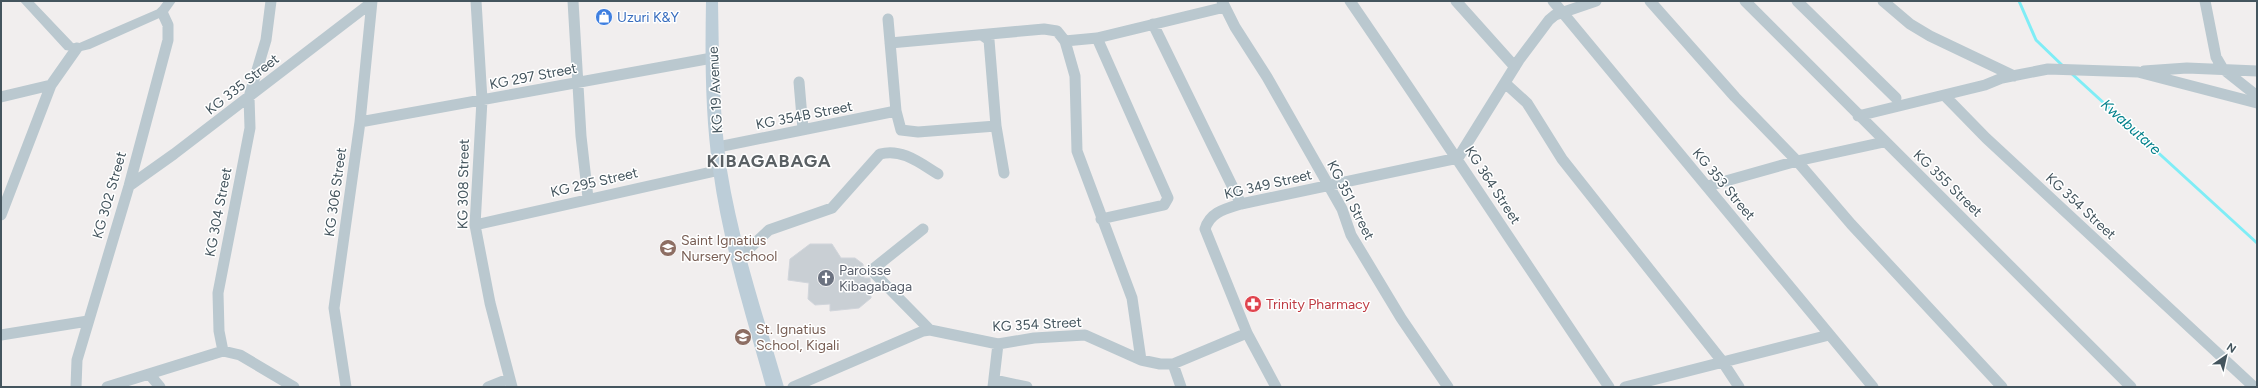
<svg xmlns="http://www.w3.org/2000/svg" width="2258" height="388" viewBox="0 0 2258 388" font-family="Figtree,sans-serif">
<rect width="100%" height="100%" fill="#f1eeee"/>
<g fill="none" stroke-linecap="round" stroke-linejoin="round">
<path stroke="#7fedf6" stroke-width="3" d="M2019,1l17,39 27,26
M2071,73l186,170"/>
</g>
<path fill="#c9cfd4" stroke="#d1d5db" d="M810,244h22l9,14h14l8,6 1,14h6l1,20 -12,10 -29,3v-7l-15,1 -7,-6 1,-16 -21,-3 2,-21z"/>
<g fill="none" stroke-linecap="round" stroke-linejoin="round">
<path stroke="#bac8cf" stroke-width="11" d="M271,1l-5,39 -17,57 1,31 -32,165 1,38 4,20 17,4 54,32
M476,1l6,99 -7,125 15,78 22,84
M573,1l8,135 7,62
M1222,1l13,26 32,50 75,132 9,26 50,83 47,69
M1350,1c88,128 172,257 259,386
M1456,1l59,66
M1553,1l320,386
M1650,1l85,96 62,64 54,63 151,163
M1745,1l386,386
M1797,1l99,97
M1883,1l27,23 20,12 84,40
M2205,1l11,56 7,12 34,27
M888,19l8,92 5,19 17,2 78,-6
M1153,24l88,180
M982,35l7,5 7,86 8,47
M1097,38l71,160 -4,7 -63,14
M1065,41l32,-3 128,-31
M890,43l154,-14 13,2 8,10 10,35 2,75 55,147 9,62
M2144,71l43,-3 70,3
M799,82l4,47
M1505,83l22,20 35,56 160,202 17,26
M1,97l50,-12
M1858,116l86,-21
M360,122l352,-64
M718,147l178,-36
M129,186l45,-32 197,-151
M1708,186l89,-25 87,-19
M1,215l50,-130 26,-37
M475,225l245,-55
M923,229l-50,40 1,4 56,57
M739,258l30,-28 63,-22 48,-54c22,-6 40,9 58,20
M1247,333l-42,-104c5,-17 20,-20 36,-25l217,-46 61,-98 30,-40 6,-5 41,-14
M1,335l87,-14
M1173,364l8,23
M150,375l10,12
M994,380l33,7
M76,387l1,-27 52,-174 39,-146v-15l-6,-13
M107,387l116,-36
M346,387l-12,-79 26,-186 12,-121
M488,387l20,-8
M793,387l130,-56 7,-1 68,14 36,-6 51,-3 56,25 19,4h13l74,-31 29,54
M993,387l5,-43
M1625,387l204,-52
M2254,387l-268,-249 -42,-43 41,-10 17,-7 46,-9 90,3 119,31"/>
<path fill="#bac8cf" fill-rule="evenodd" d="M20,1h13l40,42 4,1 81,-35 6,-8h12l-10,14 -76,34 -13,3 -12,-2z"/>
<path fill="#bccdd8" fill-rule="evenodd" d="M706,1h12c1,56 1,113 9,169 12,74 36,145 57,217h-18c-20,-72 -43,-143 -53,-217 -8,-56 -8,-113 -7,-169z"/>
</g>
<defs>
<g id="shop-disc" transform="scale(0.9)"><circle r="9.5" fill="#3f7fe0" stroke="#fff"/><path d="M-5-2.5h2.3a2.7 3.5 0 0 1 5.4 0H5L5.5 6h-11ZM-1.5-2.5h3a1.5 2.3 0 0 0-3 0Z" fill="#fff"/></g>
<g id="school-disc" transform="scale(0.9)"><circle r="9.5" fill="#8d6e63" stroke="#fff"/><path d="M0-5L7-2L0 1L-7-2ZM-4 1L0 2.5L4 1V4Q0 6-4 4Z" fill="#fff"/></g>
<g id="church-disc" transform="scale(0.9)"><circle r="9.5" fill="#6b7280" stroke="#fff"/><path d="M-1.2-6h2.4v3.5h3.3v2.4h-3.3V6h-2.4V-.1h-3.3v-2.4h3.3Z" fill="#fff"/></g>
<g id="pharmacy-disc" transform="scale(0.9)"><circle r="9.5" fill="#e0444e" stroke="#fff"/><path d="M-2-6h4v4h4v4h-4v4h-4v-4h-4v-4h4Z" fill="#fff"/></g>
</defs>
<g fill-rule="evenodd">
<use href="#shop-disc" x="604" y="17"/>
<use href="#school-disc" x="668" y="248"/>
<use href="#church-disc" x="826" y="278"/>
<use href="#pharmacy-disc" x="1253" y="304"/>
<use href="#school-disc" x="743" y="337"/>
</g>
<g text-anchor="middle" stroke-width="3" stroke-linejoin="round" paint-order="stroke">
<g font-size="14" fill="#366cbe" stroke="#fff" text-anchor="start">
<text x="617" y="22">Uzuri K&amp;Y</text>
</g>
<g font-size="14" fill="#44555e" stroke="#fff">
<text transform="translate(533 76) rotate(-11)" y="5">KG 297 Street</text>
<text transform="translate(242 84) rotate(-38)" y="5">KG 335 Street</text>
<text transform="translate(715 90) rotate(-93)" y="5">KG 19 Avenue</text>
<text transform="translate(804 115) rotate(-11)" y="5">KG 354B Street</text>
<text transform="translate(594 182) rotate(-13)" y="5">KG 295 Street</text>
<text transform="translate(1948 183) rotate(44)" y="5">KG 355 Street</text>
<text transform="translate(463 184) rotate(-89)" y="5">KG 308 Street</text>
<text transform="translate(1268 184) rotate(-13)" y="5">KG 349 Street</text>
<text transform="translate(1724 184) rotate(50)" y="5">KG 353 Street</text>
<text transform="translate(1493 185) rotate(57)" y="5">KG 364 Street</text>
<text transform="translate(335 192) rotate(-82)" y="5">KG 306 Street</text>
<text transform="translate(109 195) rotate(-74)" y="5">KG 302 Street</text>
<text transform="translate(1351 200) rotate(63)" y="5">KG 351 Street</text>
<text transform="translate(2081 206) rotate(43)" y="5">KG 354 Street</text>
<text transform="translate(218 212) rotate(-79)" y="5">KG 304 Street</text>
<text transform="translate(1037 324) rotate(-3)" y="5">KG 354 Street</text>
</g>
<g font-size="14" fill="#785e54" stroke="#fff" text-anchor="start">
<text x="681" y="245">Saint Ignatius<tspan x="681" dy="16">Nursery School</tspan></text>
<text x="756" y="334">St. Ignatius<tspan x="756" dy="16">School, Kigali</tspan></text>
</g>
<g font-size="14" fill="#5b616d" stroke="#fff" text-anchor="start">
<text x="839" y="275">Paroisse<tspan x="839" dy="16">Kibagabaga</tspan></text>
</g>
<g font-size="14" fill="#be3a42" stroke="#fff" text-anchor="start">
<text x="1266" y="309">Trinity Pharmacy</text>
</g>
<g font-size="15" font-style="italic" fill="#04828c" stroke="#fff">
<text transform="translate(2131 127) rotate(42)" y="5">Kwabutare</text>
</g>
<g font-size="18" font-weight="bold" letter-spacing="1" fill="#5a6064" stroke="#fff">
<text x="769" y="167">KIBAGABAGA</text>
</g>
</g>
<rect width="2258" height="388" fill="none" stroke="#44555e" stroke-width="4"/>
<g transform="translate(2226 356) rotate(34)" stroke="#ffffff" stroke-width="3" paint-order="stroke">
<path d="M0-3L7 15L0 10L-7 15Z" fill="#44555e"/>
<text y="-6" font-size="11" font-weight="bold" text-anchor="middle" fill="#44555e">N</text>
</g>
</svg>
